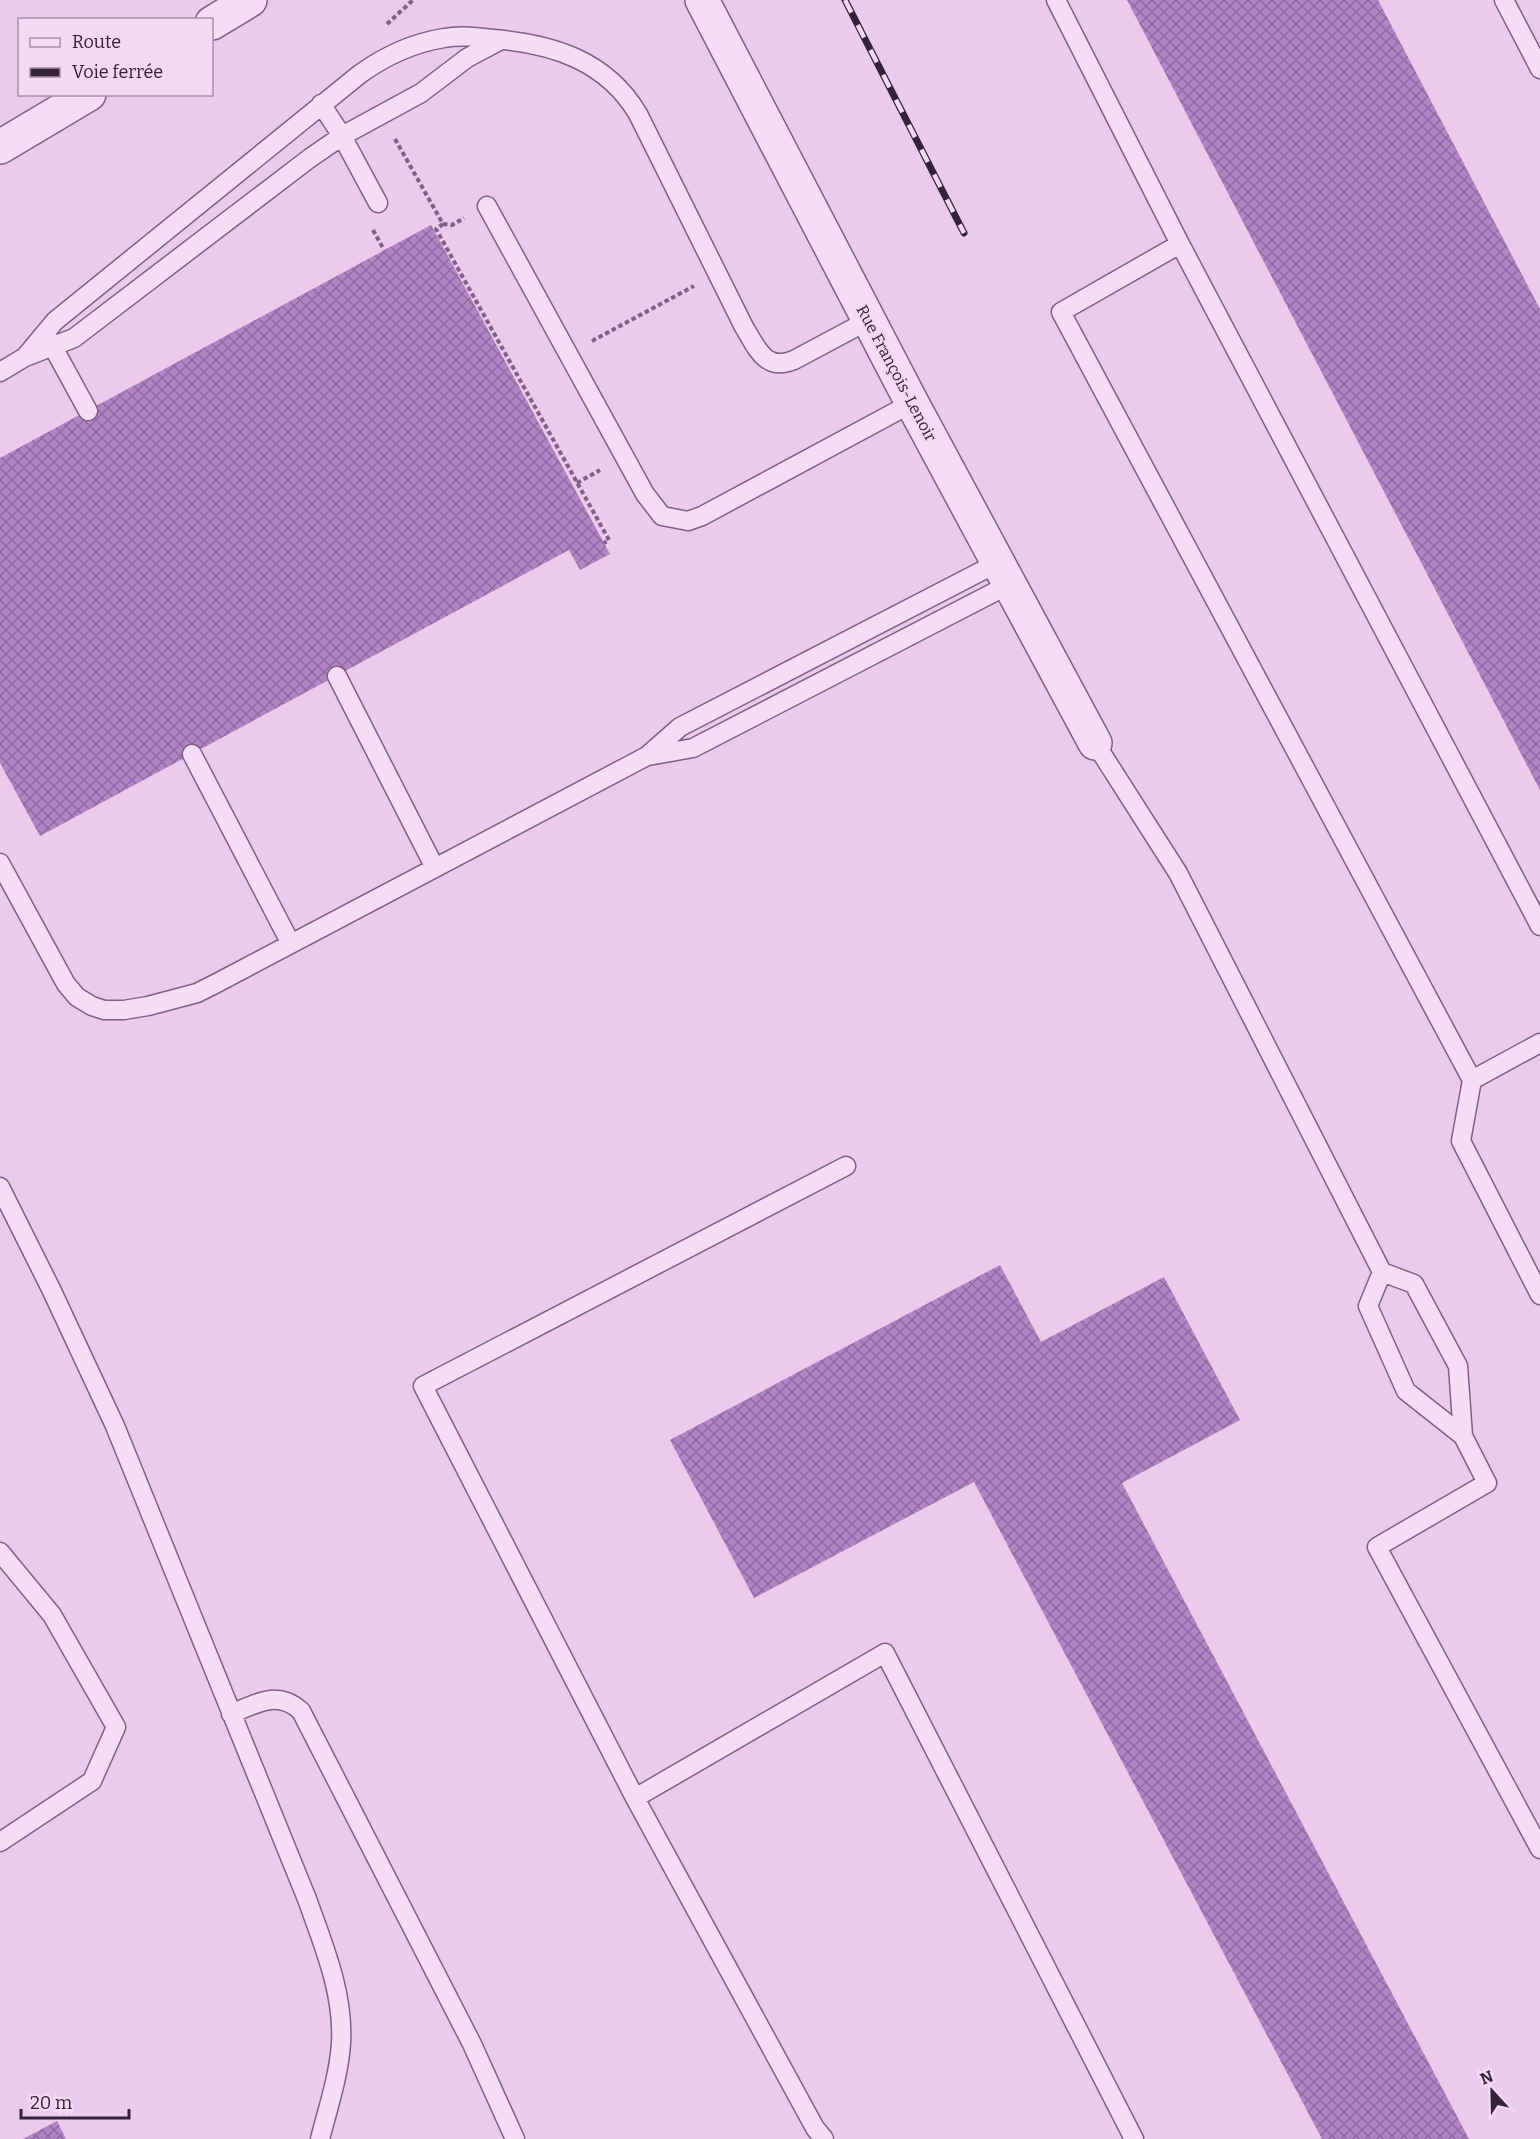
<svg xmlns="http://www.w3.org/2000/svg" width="1540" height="2139" viewBox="0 0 1540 2139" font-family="Bitter,serif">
<defs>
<pattern id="building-cross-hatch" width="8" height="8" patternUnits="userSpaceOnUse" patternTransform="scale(1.5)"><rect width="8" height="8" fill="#b284c5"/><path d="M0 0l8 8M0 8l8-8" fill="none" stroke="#916ca1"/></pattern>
</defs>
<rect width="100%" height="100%" fill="#ebcaeb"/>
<path fill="url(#building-cross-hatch)" d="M1127,0h251l162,309v481z
M431,225l179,329 -30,16 -11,-20 -529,286 -40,-73v-305z
M1000,1265l41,77 123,-65 76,143 -118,63 347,656h-147l-348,-657 -220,116 -84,-158z
M57,2121l9,18h-43z"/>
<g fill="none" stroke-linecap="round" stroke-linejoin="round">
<g stroke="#7f6086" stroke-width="21">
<path id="service" d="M1056,0l124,244 -119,68 411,768 -11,61 79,154
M1504,0l36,69
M321,104l21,32 36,67
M487,206l158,288 17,22 26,5 14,-5 210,-113
M1180,244l360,682
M47,336l41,75
M25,357l30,-36 305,-247c25,-18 53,-31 84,-36 16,-3 33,-1 50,1 58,5 112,21 144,75l106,213c13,21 21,45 50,33l75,-40
M0,372l25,-15 49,-19 236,-180 32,-22 79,-43 46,-35 34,-18
M337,676l98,192
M1095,743l83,130 204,399 32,12 44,82 5,70 -57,-45 -38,-85 14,-34
M192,754l99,190
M648,756l45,-8 317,-164
M0,863l66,121 11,13 15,9 12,4h20l24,-4 49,-13 18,-9 432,-228 33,-29 319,-165
M1472,1080l68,-37
M0,1187l51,102 64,137 192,473c16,45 37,94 34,144 -2,32 -13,65 -21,96
M1463,1436l24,47 -110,64 163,302
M0,1552l52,63 64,112 -24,54 -92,61
M231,1714c26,-11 47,-24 70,-3l171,333 43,95
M635,1798l250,-145 249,486
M824,2139l-9,-11 -180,-330 -212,-412 423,-220"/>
</g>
<g stroke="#7f6086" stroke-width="36">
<path id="minor" d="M702,0l210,403 183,340
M212,23l38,-23
M0,147l89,-53"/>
</g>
<path stroke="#7f6086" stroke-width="4" stroke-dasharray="4.5 3" stroke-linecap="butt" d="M387,24l26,-24
M395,139l48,85 -7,5 173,311 -5,3
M443,224l9,1 12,-7
M373,230l11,20
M592,341l102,-55
M577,483l23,-13"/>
<use href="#service" stroke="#f6ddf6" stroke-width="18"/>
<use href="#minor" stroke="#f6ddf6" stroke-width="33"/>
<g stroke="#332238" stroke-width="7">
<path id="rail" d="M845,0l119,233"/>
</g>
<use href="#rail" stroke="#f3d9f3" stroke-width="4.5" stroke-dasharray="14" stroke-linecap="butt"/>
</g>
<g text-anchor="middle" stroke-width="4.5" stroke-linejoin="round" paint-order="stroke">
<g font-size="16" fill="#332238" stroke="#f3d9f3">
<text transform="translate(897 373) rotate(62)" y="6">Rue François-Lenoir</text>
</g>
</g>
<rect x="18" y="18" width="195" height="78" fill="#f3d9f3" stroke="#a690a8" stroke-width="1.5"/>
<rect x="30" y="38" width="30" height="9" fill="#f6ddf6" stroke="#a690a8" stroke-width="1.5"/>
<text x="72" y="48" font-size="18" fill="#332238">Route</text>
<rect x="30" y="68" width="30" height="9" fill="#332238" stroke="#a690a8" stroke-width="1.5"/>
<text x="72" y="78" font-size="18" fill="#332238">Voie ferrée</text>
<g transform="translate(1492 2091) rotate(338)" stroke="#f3d9f3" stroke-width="4.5" paint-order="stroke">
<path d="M0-4.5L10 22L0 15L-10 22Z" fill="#332238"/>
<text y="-9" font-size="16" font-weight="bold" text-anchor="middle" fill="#332238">N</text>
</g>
<path d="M21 2109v9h108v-9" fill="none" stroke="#332238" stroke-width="3"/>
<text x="30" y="2109" font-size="18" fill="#332238" stroke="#f3d9f3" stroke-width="4.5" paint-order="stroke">20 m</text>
</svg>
